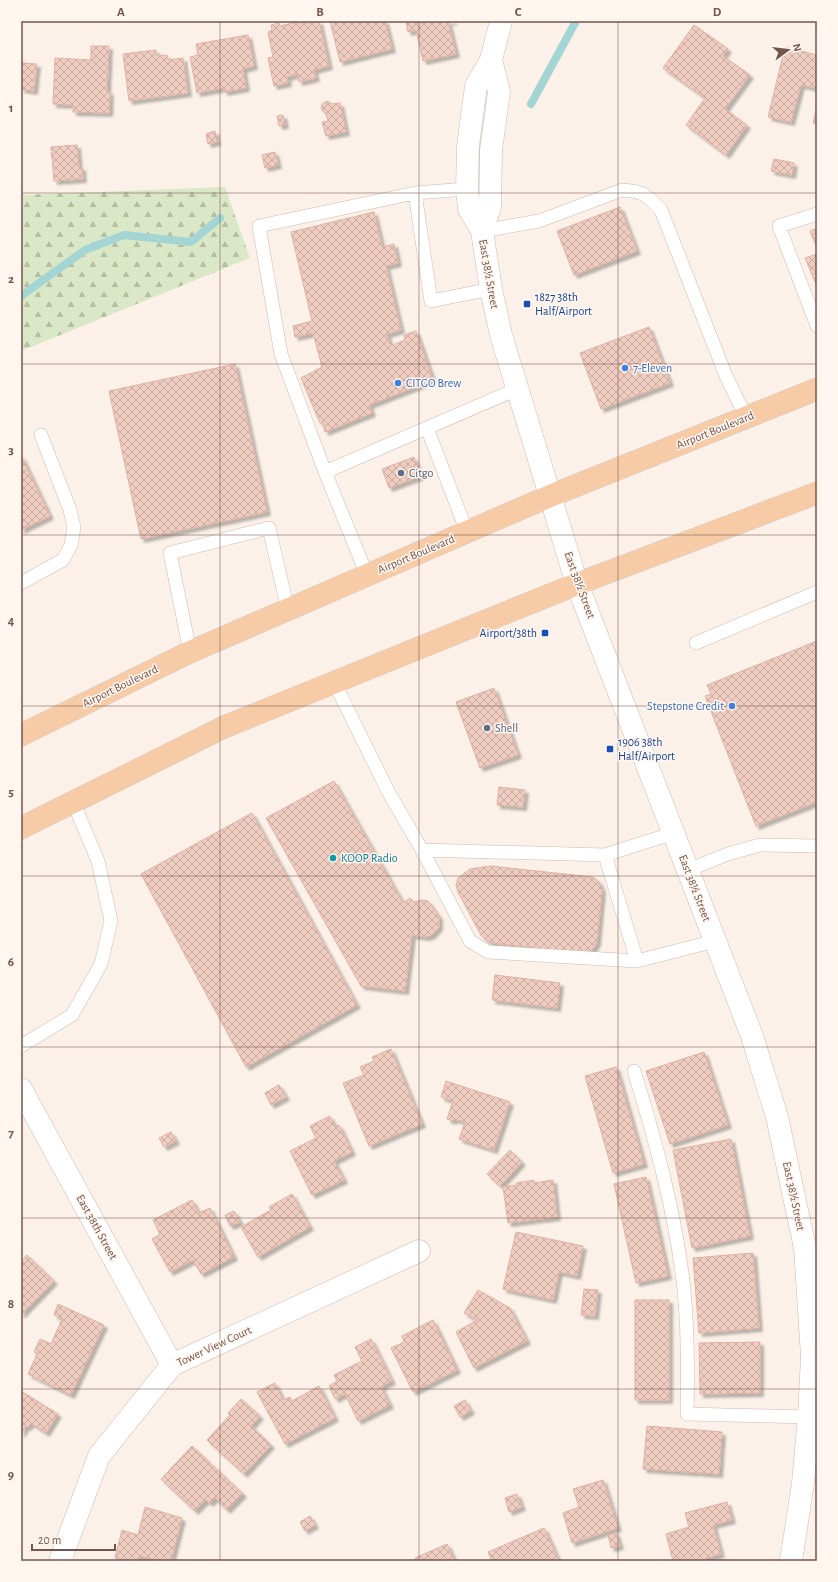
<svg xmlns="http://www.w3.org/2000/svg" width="838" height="1582" viewBox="0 0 838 1582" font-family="'Alegreya Sans',sans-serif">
<defs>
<pattern id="forest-firs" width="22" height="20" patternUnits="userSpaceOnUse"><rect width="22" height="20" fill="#dae8c7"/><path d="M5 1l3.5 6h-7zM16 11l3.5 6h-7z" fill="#b5bfa4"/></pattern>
<pattern id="building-cross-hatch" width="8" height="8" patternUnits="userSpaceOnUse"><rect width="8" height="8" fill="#efcdc1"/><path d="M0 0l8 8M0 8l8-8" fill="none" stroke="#c6a99f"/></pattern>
<filter id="shadow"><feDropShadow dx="3.5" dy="3.5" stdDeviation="1" flood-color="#0004"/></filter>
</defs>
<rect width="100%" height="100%" fill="#fbf1e8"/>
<path fill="url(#forest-firs)" d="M225,187l25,71 -229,93v-156z"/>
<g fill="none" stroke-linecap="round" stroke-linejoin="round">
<path stroke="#a4d5d5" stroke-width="8" d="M531,104l45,-83
M21,296l64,-46 39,-15 67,7 29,-24"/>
</g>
<path fill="url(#building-cross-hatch)" stroke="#e1b1a3" filter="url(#shadow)" d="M300,21l1,3 18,-3 10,45 -15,4 2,8 -17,4 -1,-8 -11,3 1,6 -14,3 -6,-28 5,-1 -5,-25 4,-2 -1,-5 8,-2 1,3z
M330,21h55l7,28 -52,13z
M406,21h48l-6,1 8,32 -33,7 -7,-31 -8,2z
M694,25l34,24 -5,7 27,19 -25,34 22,16 -21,30 -40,-30 19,-27 -42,-30z
M248,35l6,31 -11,3 3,19 -22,4v-4l-27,5 -7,-36 8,-2 -2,-11z
M91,46h18l-2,46h3l-1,21 -36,-1v-7l-20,-1 2,-46 36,2z
M785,47l32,8v33l-16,-3 -10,37 -23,-5z
M156,50v6l11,-1 1,5 15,-2 5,35 -59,8 -6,-47z
M21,58v5l16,1 -3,27 -13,-2z
M328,101l4,3 8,-1 6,29 -20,4 -4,-14 6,-1 -2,-7 -4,-4 -1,-3 2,-4z
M817,106v18l-4,-1z
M283,115l2,10 -6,1 -2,-10z
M215,131l2,11 -9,2 -2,-10z
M77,145l2,23 3,-1 1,12 -29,2 -3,-34z
M275,152l3,13 -13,3 -3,-13z
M774,159l20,4 -2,12 -21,-4z
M620,207l17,44 -63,24 -17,-44z
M374,212l8,35 12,-3 4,19 -12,3 15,64 -14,4 3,12 15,-6 -1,-5 12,-4 17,49 -64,25 3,8 -47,19 -2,-10 -3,1 -19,-45 21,-11 -9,-34 -18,4 -2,-11 19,-5 -21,-89z
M817,228v20l-7,-17z
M817,254v30h-1l-11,-26z
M649,327l21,56 -69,26 -21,-56z
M235,364l32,148 -126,27 -32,-148z
M21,455l29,61 -29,14z
M414,457l7,19 -32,12 -7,-19z
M817,641v161l-61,24 -51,-130 6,-2 -4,-9z
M494,688l24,67 -38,13 -24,-66z
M334,781l69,122 7,-5 4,4 8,-2 6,1 3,4 8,12v10l-7,8 -6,2 -14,-2 -7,56 -44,-5 -95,-168z
M499,787l26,3 -2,17 -26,-2z
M252,813l105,192 -111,62 -105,-193z
M490,866l103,11 6,5 3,8 -5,52 -2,4 -4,5 -12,2 -86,-10 -7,-3 -5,-5 -23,-43 -2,-7 2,-7 12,-9z
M495,975l65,8 -3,25 -65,-8z
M391,1049l31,75 -53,22 -26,-63 21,-8 -4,-8 14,-6 -2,-4z
M704,1052l24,73 -58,19 -24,-73z
M616,1067l28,97 -31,9 -28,-97z
M446,1081l64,21 -16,48 -35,-11 6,-17 -11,-3 -1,2 -6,-2 6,-18 -12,-4z
M279,1085l7,12 -15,8 -6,-12z
M330,1116l5,11 4,-2 13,27 -18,9 10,19 -32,15 -22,-44 26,-13 -6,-12z
M171,1132l5,9 -12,6 -5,-9z
M731,1139l19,97 -58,12 -19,-98z
M510,1150l12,12 -22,24 -13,-12z
M646,1177l22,99 -32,7 -22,-99z
M534,1180v3l19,-3 4,37 -49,6 -5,-36 13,-2v-2z
M292,1194l18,33 -52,30 -17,-30 30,-17 -2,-3z
M192,1200l7,13 11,-5 24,49 -33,17 -8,-14 -23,12 -18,-33 8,-5 -7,-14z
M234,1211l6,11 -10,4 -5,-11z
M516,1232l67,14 -6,30 -18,-4 -6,28 -50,-11z
M753,1253l6,75 -60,5 -6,-75z
M27,1255l27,26 -33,34v-53z
M584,1289l14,1 -3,26 -14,-1z
M478,1290l32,18 17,33 -53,27 -18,-36 21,-12 -13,-7z
M635,1300h34v100h-34z
M58,1304l46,21 -33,70 -43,-21 9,-20 -3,-2 6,-13 11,5 11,-25 -8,-4z
M433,1320l24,50 -44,22 -22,-44 13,-6 -2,-6z
M371,1339l21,42 -11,6 9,18 -32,16 -13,-27 -10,5 -6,-13 8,-5 -3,-6 28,-14 -7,-14z
M760,1342v51l-60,1 -1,-51z
M275,1383l8,17 7,-3 2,4 27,-15 16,32 -50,26 -28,-52z
M21,1391l37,23 -12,19 -15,-10 -3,4 -2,-1 -5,8z
M241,1399l19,17 -9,10 20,19 -27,29 -37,-34 23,-25 -2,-2z
M465,1400l6,11 -11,6 -6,-11z
M647,1426l75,6 -3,42 -76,-5z
M192,1446l51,48 -16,16 -12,-12 -5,5 -4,-3 -11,11 -34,-32z
M603,1480l15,48 -46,15 -9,-30 16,-6 -6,-18z
M517,1494l5,13 -13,5 -4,-14z
M727,1502l5,18 -19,5 8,29 -15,4 1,3h-34l-7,-27 23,-7 -4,-14z
M145,1507l37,11 -11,43h-10l-21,-5 -2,5h-10l-13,-3 7,-28 16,5z
M310,1516l5,9 -10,6 -5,-9z
M544,1528l15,33h-67l-4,-9z
M616,1533l4,13 -9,2 -3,-13z
M447,1544l8,17h-38l-2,-3z"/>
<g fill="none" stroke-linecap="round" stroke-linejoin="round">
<g stroke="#cfbab1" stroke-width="14">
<path id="lane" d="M415,193l16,108 60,-12
M817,214l-38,12 38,100
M482,231l57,-10 83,-31c21,1 25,5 39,20l65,166 20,41
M427,428l40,104
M325,472l192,-83
M367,575l-42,-103 -44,-118 -22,-128 156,-33 52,-4
M21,583l42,-23 8,-15 3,-18 -4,-17 -29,-75
M696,643l121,-51
M190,652l-20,-99 99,-25 19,82
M334,682l55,111 33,57 183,5 69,-22
M422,850l48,91 18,11 149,9 78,-20
M605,855l32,106
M688,870l40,-16 32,-9 57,1
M21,1046l51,-31 29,-51 10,-43 -13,-60 -25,-59
M634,1071c22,71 42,144 50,219 4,41 4,82 3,124l122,3"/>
</g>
<g stroke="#cfbab1" stroke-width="23">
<path id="street" d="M21,1089l151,276
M60,1561l39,-105 73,-91 247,-114"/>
</g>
<g stroke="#d1b9af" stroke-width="23">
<path id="secondary" d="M501,21l-10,39 -15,26 -8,60 -1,43 2,20 13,22 9,58 10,46 76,249 175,452 25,81 28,131 7,108 -3,61 -6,66 -12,78
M482,231l8,-24 1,-57 8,-58 -8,-32"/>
</g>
<g stroke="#d8cfcd" stroke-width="23">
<path id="primary" d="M21,735l169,-83 360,-156 267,-107
M21,828l203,-101 353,-143 240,-91"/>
</g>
<use href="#lane" stroke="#fff" stroke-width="13"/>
<use href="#street" stroke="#fff" stroke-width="22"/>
<use href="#secondary" stroke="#fff" stroke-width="22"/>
<use href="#primary" stroke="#f6cba5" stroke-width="22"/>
</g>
<path fill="none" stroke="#74554d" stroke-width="1" stroke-opacity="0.55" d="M220,21v1540M419,21v1540M618,21v1540M21,193h796M21,364h796M21,535h796M21,706h796M21,876h796M21,1047h796M21,1218h796M21,1389h796"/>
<g fill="#1a4fb4" stroke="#fef6ef" stroke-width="1.5">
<rect x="523" y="300" width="8" height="8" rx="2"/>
<rect x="541" y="629" width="8" height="8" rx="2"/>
<rect x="606" y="745" width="8" height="8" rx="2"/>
</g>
<g fill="#3f7fe0" stroke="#fef6ef" stroke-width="1.5">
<circle cx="625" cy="368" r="4"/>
<circle cx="398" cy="383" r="4"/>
<circle cx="732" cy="706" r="4"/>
</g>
<g fill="#5c6f8a" stroke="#fef6ef" stroke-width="1.5">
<circle cx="401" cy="473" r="4"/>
<circle cx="487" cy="728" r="4"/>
</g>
<circle fill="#0f9aa8" stroke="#fef6ef" stroke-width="1.5" cx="333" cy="858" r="4"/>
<g text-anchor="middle" stroke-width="3" stroke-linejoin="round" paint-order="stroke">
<g font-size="12" fill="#74554d" stroke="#fef6ef">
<text transform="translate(489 274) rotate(80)" y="4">East 38½ Street</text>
<text transform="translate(715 430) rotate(-22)" y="4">Airport Boulevard</text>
<text transform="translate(416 554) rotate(-23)" y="4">Airport Boulevard</text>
<text transform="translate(580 585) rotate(70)" y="4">East 38½ Street</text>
<text transform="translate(120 686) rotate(-26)" y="4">Airport Boulevard</text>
<text transform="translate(695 888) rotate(69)" y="4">East 38½ Street</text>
<text transform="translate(794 1196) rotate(78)" y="4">East 38½ Street</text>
<text transform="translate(97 1227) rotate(61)" y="4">East 38th Street</text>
<text transform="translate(214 1346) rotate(-25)" y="4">Tower View Court</text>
</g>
<g font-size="12" fill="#164399" stroke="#fef6ef" text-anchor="start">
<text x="535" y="301">1827 38th<tspan x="535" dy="14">Half/Airport</tspan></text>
<text x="537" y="637" text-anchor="end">Airport/38th</text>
<text x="618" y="746">1906 38th<tspan x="618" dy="14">Half/Airport</tspan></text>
</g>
<g font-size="12" fill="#366cbe" stroke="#fef6ef" text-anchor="start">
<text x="633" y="372">7-Eleven</text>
<text x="406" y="387">CITGO Brew</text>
<text x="724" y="710" text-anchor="end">Stepstone Credit</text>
</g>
<g font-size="12" fill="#4e5e75" stroke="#fef6ef" text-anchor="start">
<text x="409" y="477">Citgo</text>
<text x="495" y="732">Shell</text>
</g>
<g font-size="12" fill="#0d838f" stroke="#fef6ef" text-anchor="start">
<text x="341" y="862">KOOP Radio</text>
</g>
</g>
<rect width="838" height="1582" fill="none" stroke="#fef6ef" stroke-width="44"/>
<g transform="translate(788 50) rotate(75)" stroke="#fef6ef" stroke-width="3" paint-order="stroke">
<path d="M0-3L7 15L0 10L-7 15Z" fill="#74554d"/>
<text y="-6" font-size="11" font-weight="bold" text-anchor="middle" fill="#74554d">N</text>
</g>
<path d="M32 1544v6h83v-6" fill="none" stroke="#74554d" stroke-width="2"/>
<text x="38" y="1544" font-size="12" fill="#74554d" stroke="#fef6ef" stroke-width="3" paint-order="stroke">20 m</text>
<rect x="22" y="22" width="794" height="1538" fill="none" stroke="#74554d" stroke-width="1.5"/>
<g font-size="13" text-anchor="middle" font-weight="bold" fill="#74554d">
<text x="121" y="16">A</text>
<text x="320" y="16">B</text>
<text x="518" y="16">C</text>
<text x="717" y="16">D</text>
<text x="11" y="112">1</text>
<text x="11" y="283">2</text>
<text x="11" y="454">3</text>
<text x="11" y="625">4</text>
<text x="11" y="796">5</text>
<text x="11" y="966">6</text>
<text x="11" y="1137">7</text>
<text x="11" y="1308">8</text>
<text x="11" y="1479">9</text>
</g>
</svg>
